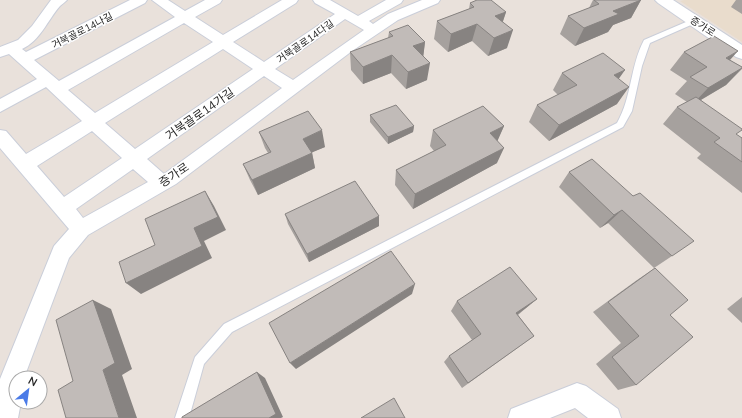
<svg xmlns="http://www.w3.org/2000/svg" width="742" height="418" viewBox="0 0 742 418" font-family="Mulish,'Noto Sans KR',sans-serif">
<rect width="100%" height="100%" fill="#e9e1db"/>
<path fill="#e9dccc" d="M684,0h58v42l-62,-41z"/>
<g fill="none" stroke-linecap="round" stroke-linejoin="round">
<g stroke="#caced9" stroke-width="2">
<path id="lane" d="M693,19h6l1,2 -50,22 -8,23 -10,45 -9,16 -391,205 -28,32 -15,54h-14l20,-61 29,-33 393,-201c15,-26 13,-57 27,-83z"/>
</g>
<g stroke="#caced9" stroke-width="2">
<path id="street" d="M51,0h16c-3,3 -5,4 -7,6 -13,15 -20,35 -38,43l4,3 104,-52h17l-2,3 -111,57 25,21 116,-64 -23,-17h16l17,11 20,-11h17l-2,3 -25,14 28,18 59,-35h16l-2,3 -63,39 31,20 71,-48 -20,-11 -2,-3h17l28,16 28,-16h17l-2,3 -32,18 4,3 15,-10 34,-14h18l-2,3 -40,17 -46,31 -176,133 -88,51 -19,23 -45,120h-8v24h5l-3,16h-18v-39l54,-133 15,-17 -69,-81v-18l6,1 20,23 56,-33 -36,-34 -46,25v-13l37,-20 -28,-25 -9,3v-10l18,-7 14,-14zM345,19l19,11 -71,50 -18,-11zM184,23l29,19 -118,71 -27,-23zM223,49l30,20 -118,80 -30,-26zM264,76l18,12 -118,86 -17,-15zM92,131l30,27 -58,39 -27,-31zM133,169l15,13 -65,36 -7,-9z
M577,383l9,3 32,23 3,9h-33l-13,-10 -25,10h-42l3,-9z"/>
</g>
<g stroke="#caced9" stroke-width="2">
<path id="secondary" d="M655,0h18l69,45v14l-6,-2 -78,-54z"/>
</g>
<use href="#lane" fill="#fff" fill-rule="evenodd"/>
<use href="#street" fill="#fff" fill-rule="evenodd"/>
<use href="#secondary" fill="#fff" fill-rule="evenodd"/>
</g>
<path fill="#a6a19e" d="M593,0h48l-10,18 -18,7 -5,7 -33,14 -15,-12 8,-18 21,-8z
M736,0h6v14l-11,-7z
M470,3l36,9 -3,9 4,27 -19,8 -16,-15 -24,11 -14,-13 3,-18 32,-12z
M389,32l36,10 -2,14 4,24 -21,9 -15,-16 -28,11 -12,-14 -1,-18 38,-14z
M684,52l46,8 12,7v2l-16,16 -25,15 36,35 5,3v55l-45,-35 4,-4 -38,-30 14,-17 10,-5 -12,-8 12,-13 -17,-11z
M562,73l57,6 -2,25 -68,37 -20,-19 8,-17 21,-10 -5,-5z
M370,115l44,11 -1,6 -25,12 -18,-22z
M504,126l-7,15v22l-84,46 -18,-24 1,-15 38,-19 -4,-5 3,-16z
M259,132l66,15 -13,5 3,16 -57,27 -8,-15 -7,-16 25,-11 -3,-5z
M569,172l64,24 39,60 -18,12 -46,-45 -8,5 -41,-41z
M285,214l94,2v10l-70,36 -21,-38z
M655,268l15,47 -34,70 -18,5 -22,-26 25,-21 -28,-31 44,-32z
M742,297v26l-15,-14z
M537,299l-11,9 -8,7 16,21 -72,52 -18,-26 5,-6 23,-16 -21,-29 6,-10z"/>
<path fill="#878381" d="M641,0l-10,18 -18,7 -5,7 -33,14 9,-18 29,-17z
M506,12l-6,18 -5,-14z
M477,24l-5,17 -24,11 3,-18z
M513,30l-6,18 -19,8 6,-18z
M425,42l-2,17 -10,-13z
M738,51l-16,18 4,-11z
M392,55l-1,18 -28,11v-17z
M430,63l-3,17 -21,9 2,-17z
M742,68l-16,17 -34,20 16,-17z
M625,70l-12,17 1,-12z
M629,87l-12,17 -68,37 10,-16z
M414,126l-1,6 -25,12v-7z
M504,126l-7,16 -7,-9z
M322,130l3,17 -19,8 -3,-16z
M504,148l-7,15 -84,46 2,-15z
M312,153l3,15 -57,27 -6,-15z
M205,191l9,15 12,24 -22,11 8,17 -71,36 -15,-11z
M622,210l-14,13 -8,5 14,-13z
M379,216v10l-70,36 -2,-8z
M415,284l-3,10 -116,75 -6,-6z
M537,299l-11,9 -19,14 9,-9z
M93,300l18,9 21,60 -10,6 15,43h-18l-16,-48z
M257,372l8,6 18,39 -2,1h-12z"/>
<path fill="#c1bbb8" stroke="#878381" d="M477,0h14l15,12 -11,4 18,14 -19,8 -17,-14 -26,10 -14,-13 37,-14 -4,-4z
M594,0h47l-28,11 6,3 -35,14 -16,-12 31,-12z
M408,25l17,17 -12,4 17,17 -22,9 -16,-17 -29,12 -13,-15 43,-16 -4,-4z
M714,36l24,15 -12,7 16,9v1l-34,20 -18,-11 17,-10 -23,-15z
M603,53l22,17 -11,5 15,12 -70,38 -22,-20 40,-20 -15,-12z
M696,97l46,32v1l-6,4 6,4v24l-28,-20 6,-4 -43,-31z
M396,105l18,21 -26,11 -18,-22z
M483,106l21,20 -14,7 14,15 -89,46 -19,-24 50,-25 -13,-15z
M308,111l14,19 -19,9 9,14 -60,27 -9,-16 28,-12 -12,-20z
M592,159l41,37 7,-3 54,48 -22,15 -50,-46 -8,5 -45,-43z
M355,181l24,35 -72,38 -22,-40z
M205,191l13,26 -24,11 8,18 -76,37 -7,-21 36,-17 -10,-26z
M391,251l24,33 -125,79 -21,-40z
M510,267l27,32 -21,14 18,23 -66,47 -19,-27 32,-22 -24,-33z
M655,268l33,32 -18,15 23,22 -57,48 -24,-28 27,-21 -31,-34z
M93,300l22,63 -12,7 16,48h-53l-8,-28 15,-9 -17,-61z
M257,372l19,42 -7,4h-87v-1z
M394,398l11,20h-44z"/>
<g text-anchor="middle" stroke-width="3" stroke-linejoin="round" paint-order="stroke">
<g font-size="10" fill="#282828" stroke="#fff">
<text transform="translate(703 26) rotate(33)" y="4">증가로</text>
<text transform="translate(82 30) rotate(-27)" y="4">거북골로14나길</text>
<text transform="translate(305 41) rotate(-35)" y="4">거북골로14다길</text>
</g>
<g font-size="12" fill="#282828" stroke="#fff">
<text transform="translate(200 114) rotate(-35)" y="4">거북골로14가길</text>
<text transform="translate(174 175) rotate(-34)" y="4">증가로</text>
</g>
</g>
<g transform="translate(28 390) rotate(29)"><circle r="19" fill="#ffffff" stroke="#a9a9a9"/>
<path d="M0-3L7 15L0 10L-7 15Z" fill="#4b7be7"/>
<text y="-6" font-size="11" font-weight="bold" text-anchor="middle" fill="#282828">N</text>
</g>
</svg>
